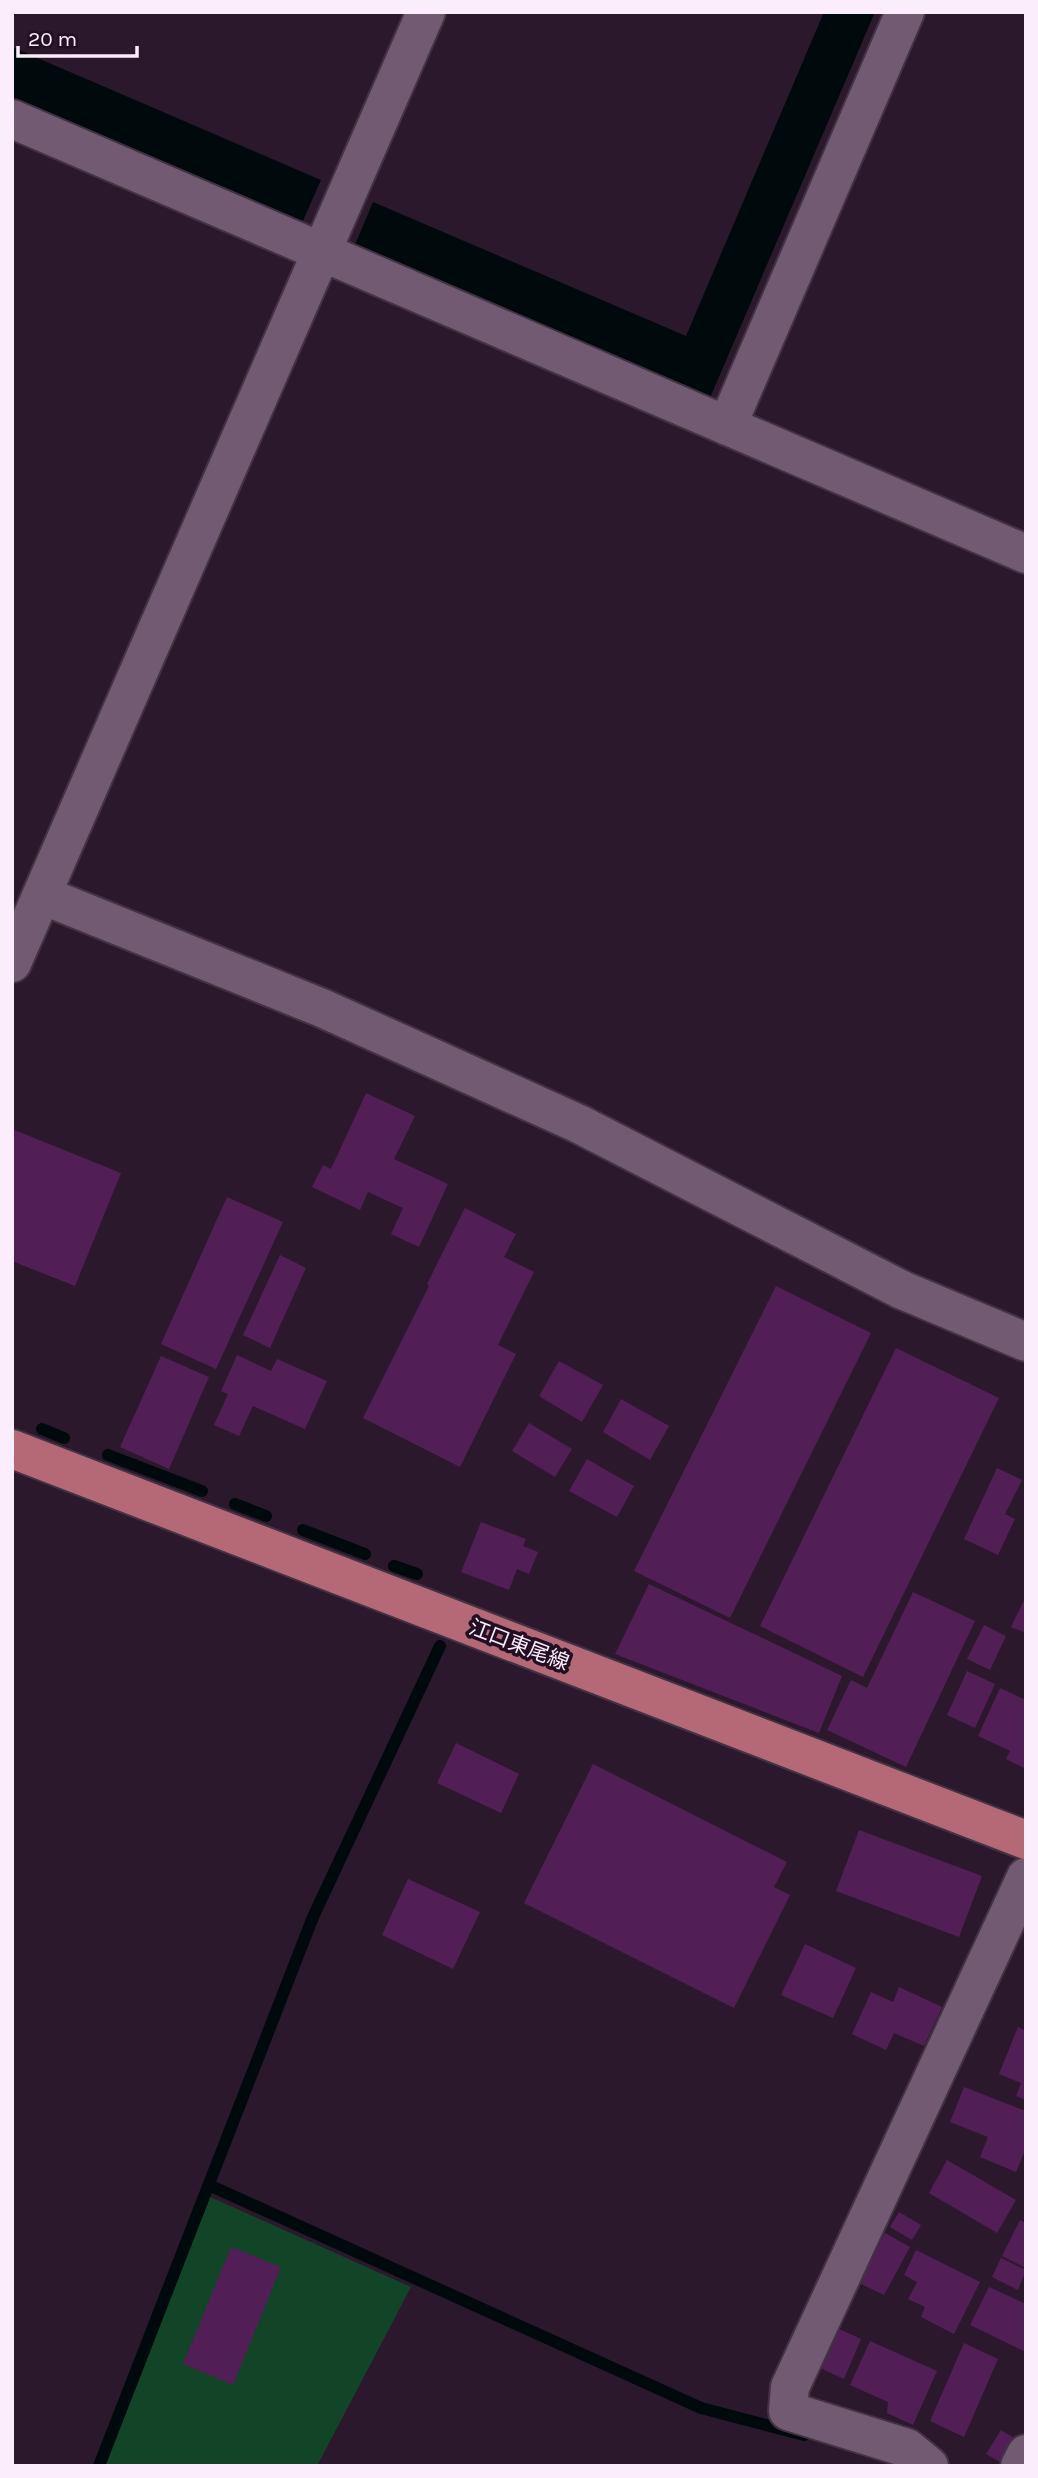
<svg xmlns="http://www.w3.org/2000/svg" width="1038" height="2478" viewBox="0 0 1038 2478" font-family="Karla,'Noto Sans JP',sans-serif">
<rect width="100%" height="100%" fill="#2c182d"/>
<path fill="#124428" d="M208,2196l203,91 -94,179h-216z"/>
<path fill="#000a0c" d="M824,12h51l-165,386 -355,-153 18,-43 313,134z
M12,47l309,133 -19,43 -290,-125z"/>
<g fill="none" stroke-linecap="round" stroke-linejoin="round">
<path stroke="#000a0c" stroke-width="12" d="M42,1429l22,9
M108,1455l94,36
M235,1504l31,12
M303,1530l62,24
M394,1566l23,8
M209,2185l492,223 103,27
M99,2466l214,-549 127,-271"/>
</g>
<path fill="#521e56" d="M366,1093l49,23 -21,43 54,25 -29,63 -28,-13 12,-26 -35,-16 -8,18 -48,-23 11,-22 8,4z
M12,1129l109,44 -46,113 -63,-25z
M227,1197l56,25 -67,147 -55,-25z
M465,1208l51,26 -12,23 30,15 -36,73 18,9 -56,113 -97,-49 66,-132 -2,-2z
M280,1255l26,13 -36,80 -27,-13z
M776,1286l95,47 -141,285 -96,-47z
M896,1348l103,50 -136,279 -103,-51z
M237,1355l34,16 6,-12 50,22 -22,48 -52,-23 -14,30 -25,-11 14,-31 -7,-3z
M161,1356l48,21 -40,92 -49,-22z
M559,1361l44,24 -21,37 -43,-26z
M621,1399l48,27 -19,34 -47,-28z
M529,1423l43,26 -17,28 -43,-26z
M587,1459l47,27 -17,31 -48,-26z
M997,1468l25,12 -17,34 10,5 -17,36 -34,-16z
M481,1522l45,17 -3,7 15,6 -9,22 -12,-5 -8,21 -48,-18z
M649,1584l193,92 -23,57 -204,-79z
M913,1592l62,29 -69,146 -79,-37 24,-50 16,8z
M1026,1596v37l-15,-6z
M984,1625l22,11 -16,34 -23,-11z
M967,1671l28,13 -20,44 -28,-13z
M1000,1688l26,12v69l-20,-10 4,-8 -32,-15z
M456,1743l63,31 -18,39 -64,-30z
M593,1764l194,98 -13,25 16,8 -56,113 -210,-105z
M859,1830l123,46 -23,61 -123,-46z
M408,1879l72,33 -27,57 -71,-34z
M805,1944l51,24 -23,50 -52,-23z
M899,1987l43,20 -18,39 -30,-13 -8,17 -34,-16 19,-42 22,10z
M1018,2027l8,4v69l-10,-4 5,-13 -22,-9z
M964,2087l62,24v37l-10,24 -36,-15 8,-20 -38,-15z
M947,2160l69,40 -19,33 -68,-40z
M899,2212l22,13 -9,15 -22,-13z
M1020,2220l6,3v45l-24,-12z
M885,2233l25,14 -26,48 -25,-12z
M231,2247l50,20 -48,118 -50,-21z
M916,2250l64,32 -26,52 -33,-17 4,-10 -17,-8 9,-17 -13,-7z
M1001,2258l25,12 -8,20 -26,-13z
M989,2287l37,17v48l-56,-27z
M837,2328l24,11 -17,40 -24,-11z
M870,2341l67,30 -24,54 -26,-12 1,-11 -38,-17z
M964,2343l34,16 -34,78 -34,-16z
M1001,2430l13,8 -14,24 -14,-8z"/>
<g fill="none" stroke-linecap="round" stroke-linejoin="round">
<g stroke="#423243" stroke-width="42">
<path id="minor" d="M12,119l1014,435
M727,426l178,-414
M42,895l280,113 257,116 323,166 124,52
M12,963l414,-951
M929,2466l-22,-18 -119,-37 2,-24 236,-510
M1020,2466l6,-12"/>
</g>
<g stroke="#423243" stroke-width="42">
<path id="major" d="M12,1449l1014,391"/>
</g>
<use href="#minor" stroke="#725a73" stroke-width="38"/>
<use href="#major" stroke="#b56876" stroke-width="38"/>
</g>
<g text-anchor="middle" stroke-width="7" stroke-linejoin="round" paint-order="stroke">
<g font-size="21" fill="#fbedfb" stroke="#220f23">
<text transform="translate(519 1645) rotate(21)" y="7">江口東尾線</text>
</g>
</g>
<rect width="1038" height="2478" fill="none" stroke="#fbedfb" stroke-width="28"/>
<path d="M18 46v10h119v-10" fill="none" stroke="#fbedfb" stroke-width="3.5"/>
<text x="28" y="46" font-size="21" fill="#fbedfb" stroke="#220f23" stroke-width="5" paint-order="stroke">20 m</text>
</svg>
